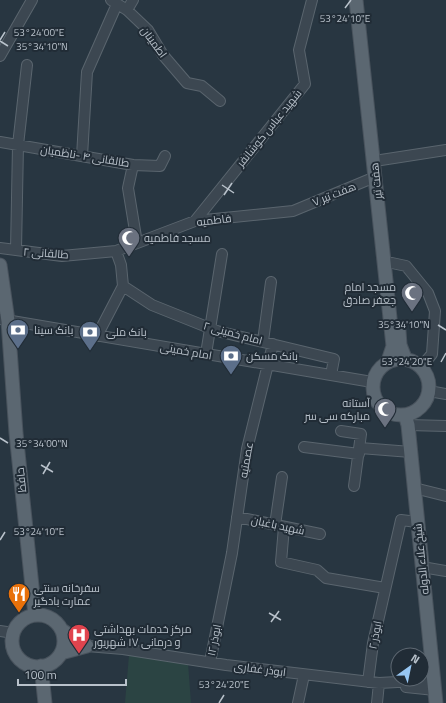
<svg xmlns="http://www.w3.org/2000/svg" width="446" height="703" viewBox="0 0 446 703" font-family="'Titillium Web',Cairo,sans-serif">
<rect width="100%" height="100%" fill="#283641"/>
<path fill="#2b4443" d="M129,655l59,8 3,40h-66z"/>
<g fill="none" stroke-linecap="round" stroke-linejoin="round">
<g stroke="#5a656e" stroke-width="12">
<path id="minor" d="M111,0l16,10 21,20 15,25 24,28 15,3 18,15
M127,10l6,-10
M0,56l32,-56
M0,142l133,23 27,1 5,-10
M82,156l5,-84 30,-68
M381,160l65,-10
M133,165l-5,23 9,55
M195,221l110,-137 -6,-34 13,-50
M0,248l62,8 54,-5 79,-30 98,-10 82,-34
M16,250l2,-105 9,-80
M116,251l5,14 2,21
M392,263l14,3 22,27 7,18 -3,43 -11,13
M123,286l29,19 65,26 117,28 -3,16
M0,319l372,63
M97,336l26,-50
M263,341l8,-59
M206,354l16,-100
M429,391l17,3
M408,425l38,1
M341,431l20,3 -7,52
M304,447l55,7
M360,448l51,4
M414,488l32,8
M237,517l83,17
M275,525l7,-48
M284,527l-3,35 36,8 9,8 59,10
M422,567l24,4
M0,631l13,2
M87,646l36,3 103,16 153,18 55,-3
M210,662l22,-109 15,-104 26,-105
M368,682l5,-39 28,-123 16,2
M406,687l29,3
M298,703l6,-28
M377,703l2,-20"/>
</g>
<g stroke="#49535d" stroke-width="15">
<path id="major" d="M356,0l37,346 -5,15
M0,265l8,56 8,112 19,182
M399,331l1,14 5,13
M373 387a28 28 0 1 1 56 0a28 28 0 1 1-56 0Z
M405,415l3,10 28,278
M12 641a26 26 0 1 1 52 0a26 26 0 1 1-52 0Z
M61,653l26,-7 -8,-4 -17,-12
M41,666l4,37"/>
</g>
<use href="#minor" stroke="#3c4751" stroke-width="10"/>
<use href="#major" stroke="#5b6771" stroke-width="13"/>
</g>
<path fill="none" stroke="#b9c2cb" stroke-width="1.5" d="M345,8l6,-8M0,40l5,-8M0,41l8,5M222,185l12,8M224,195l8,-12M438,325l8,5M441,362l5,-9M0,438l8,5M41,465l12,7M43,474l7,-12M0,540l5,-8M269,613l12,7M271,622l8,-11M219,703l5,-8"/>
<defs>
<g id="mosque-pin" transform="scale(1.15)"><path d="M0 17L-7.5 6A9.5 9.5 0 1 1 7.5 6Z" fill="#6b7280" stroke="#212c36"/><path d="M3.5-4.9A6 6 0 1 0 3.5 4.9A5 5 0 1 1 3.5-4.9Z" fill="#fff"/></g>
<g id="bank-pin" transform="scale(1.15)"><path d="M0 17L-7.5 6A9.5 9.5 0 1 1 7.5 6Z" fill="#5c6f8a" stroke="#212c36"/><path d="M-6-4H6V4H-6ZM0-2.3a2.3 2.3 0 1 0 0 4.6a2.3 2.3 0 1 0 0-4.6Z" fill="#fff"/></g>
<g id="restaurant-pin" transform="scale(1.15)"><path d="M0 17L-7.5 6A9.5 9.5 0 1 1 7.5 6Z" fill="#e8710a" stroke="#212c36"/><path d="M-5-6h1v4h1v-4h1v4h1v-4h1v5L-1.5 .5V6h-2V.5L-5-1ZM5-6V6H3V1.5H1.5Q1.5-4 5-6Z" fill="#fff"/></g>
<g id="hospital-pin" transform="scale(1.15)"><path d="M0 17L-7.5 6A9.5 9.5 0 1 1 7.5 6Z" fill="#e0444e" stroke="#212c36"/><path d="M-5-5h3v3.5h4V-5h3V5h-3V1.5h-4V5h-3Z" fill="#fff"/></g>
</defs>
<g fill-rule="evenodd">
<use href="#mosque-pin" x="129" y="238"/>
<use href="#mosque-pin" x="412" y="293"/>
<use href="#bank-pin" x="18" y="330"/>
<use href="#bank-pin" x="90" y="332"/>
<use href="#bank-pin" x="231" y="356"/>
<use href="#mosque-pin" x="385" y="409"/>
<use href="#restaurant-pin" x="19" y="594"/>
<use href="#hospital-pin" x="79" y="635"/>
</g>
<g text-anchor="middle" stroke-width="4" stroke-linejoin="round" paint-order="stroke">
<g font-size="11" fill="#b9c2cb" stroke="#212c36">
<text transform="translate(154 42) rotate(54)" y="4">اطمینان</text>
<text transform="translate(269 128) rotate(-51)" y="4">شهید عباس کوشانفر</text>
<text transform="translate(85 156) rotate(9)" y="4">طالقانی ۴ -ناظمیان</text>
<text transform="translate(376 181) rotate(-96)" y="4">هفت تیر</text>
<text transform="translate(334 194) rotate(-22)" y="4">هفت تیر ۷</text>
<text transform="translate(214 220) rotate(-7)" y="4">فاطمیه</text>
<text transform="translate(46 253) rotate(4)" y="4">طالقانی ۲</text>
<text transform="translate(233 333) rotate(15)" y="4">امام خمینی ۲</text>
<text transform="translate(186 351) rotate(10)" y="4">امام خمینی</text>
<text transform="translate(246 460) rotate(-80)" y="4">عصمتیه</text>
<text transform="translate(21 480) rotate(-96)" y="4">حافظ</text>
<text transform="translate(278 525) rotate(12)" y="4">شهید باغبان</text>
<text transform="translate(421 559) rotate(-96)" y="4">شیخ علاء الدوله</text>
<text transform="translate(375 635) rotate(-79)" y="4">ابوذر ۲</text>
<text transform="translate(214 640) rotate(-79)" y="4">ابوذر ۱۲</text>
<text transform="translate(260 669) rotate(7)" y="4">ابوذر غفاری</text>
</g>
<g font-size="11" fill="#b9c2cb" stroke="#212c36" text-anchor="start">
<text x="144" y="242">مسجد فاطمیه</text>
<text x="396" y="291" text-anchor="end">مسجد امام<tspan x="396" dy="13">جعفر صادق</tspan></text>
<text x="34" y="334">بانک سینا</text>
<text x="106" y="336">بانک ملی</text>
<text x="246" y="360">بانک مسکن</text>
<text x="370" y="407" text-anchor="end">آستانه<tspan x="370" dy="13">مبارکه سی سر</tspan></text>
<text x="34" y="592">سفرخانه سنتی<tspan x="34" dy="13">عمارت بادگیر</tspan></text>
<text x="94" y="633">مرکز خدمات بهداشتی<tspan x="94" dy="13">و درمانی ۱۷ شهریور</tspan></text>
</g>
</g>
<g font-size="10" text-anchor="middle" fill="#b9c2cb" stroke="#212c36" stroke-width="4" stroke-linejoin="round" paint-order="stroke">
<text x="345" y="22">53°24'10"E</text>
<text x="39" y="36">53°24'00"E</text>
<text x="42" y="50">35°34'10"N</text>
<text x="404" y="328">35°34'10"N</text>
<text x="407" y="365">53°24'20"E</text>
<text x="42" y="447">35°34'00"N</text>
<text x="39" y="535">53°24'10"E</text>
<text x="224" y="688">53°24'20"E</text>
</g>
<g transform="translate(410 667) rotate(33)"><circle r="19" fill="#212c36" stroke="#5e6872"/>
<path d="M0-3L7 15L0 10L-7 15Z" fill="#97c6f2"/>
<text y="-6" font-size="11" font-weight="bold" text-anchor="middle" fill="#b9c2cb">N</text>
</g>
<path d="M18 679v6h108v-6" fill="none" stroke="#b9c2cb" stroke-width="2"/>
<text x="24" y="679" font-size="12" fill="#b9c2cb" stroke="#212c36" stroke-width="3" paint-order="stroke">100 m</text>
</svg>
